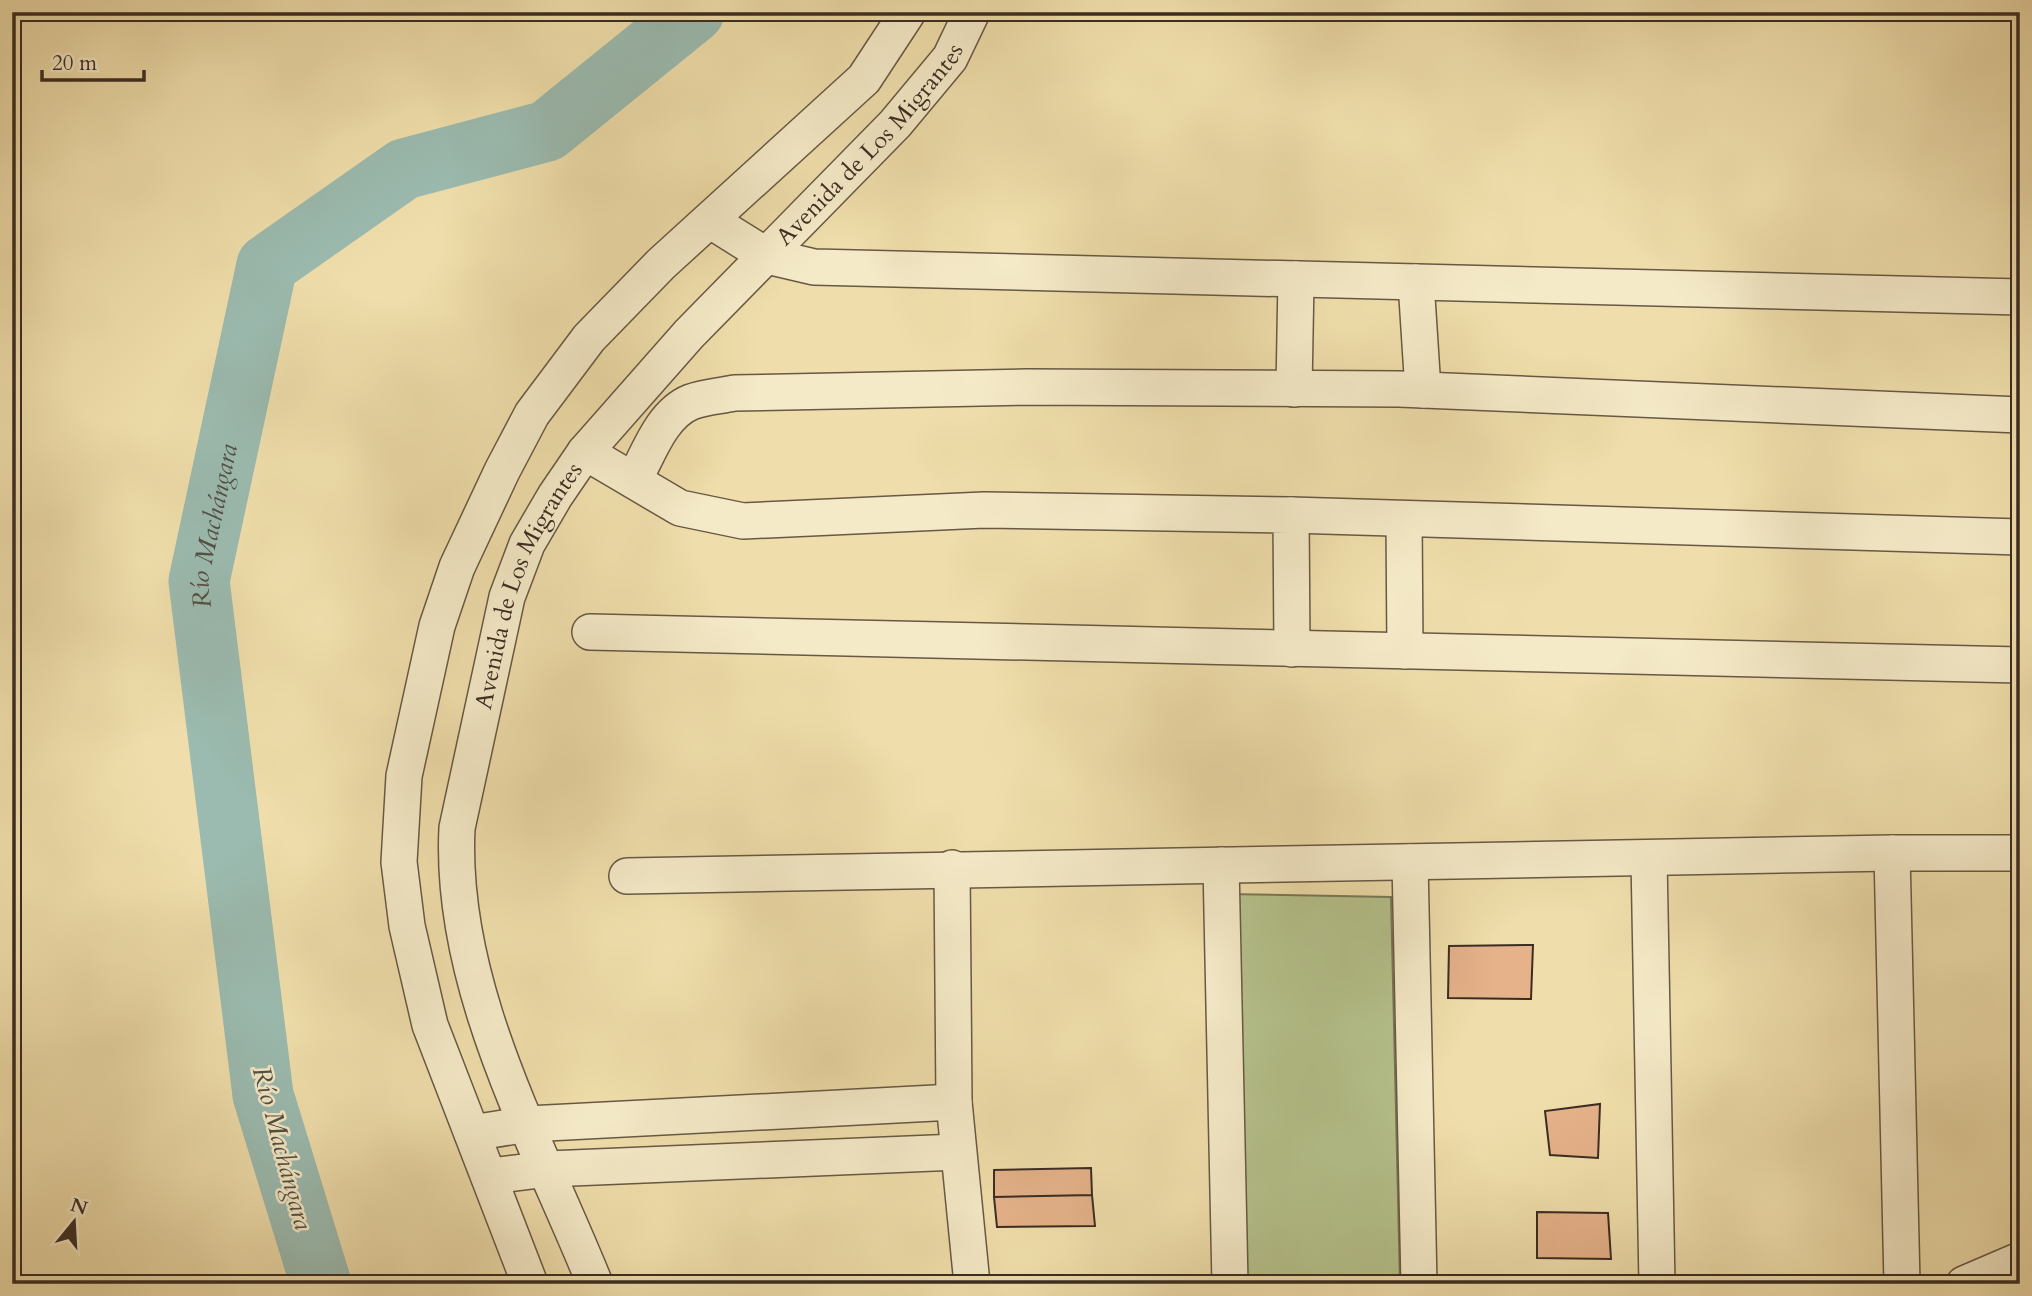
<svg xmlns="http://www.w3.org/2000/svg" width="2032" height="1296" viewBox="0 0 2032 1296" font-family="Cardo,serif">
<rect width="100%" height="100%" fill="#efdeab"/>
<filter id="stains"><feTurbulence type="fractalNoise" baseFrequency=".00286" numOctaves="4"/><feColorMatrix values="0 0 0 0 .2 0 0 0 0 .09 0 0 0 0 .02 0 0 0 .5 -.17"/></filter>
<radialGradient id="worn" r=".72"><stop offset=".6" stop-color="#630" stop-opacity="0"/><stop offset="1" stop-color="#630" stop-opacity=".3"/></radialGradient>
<path fill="#b5c28c" stroke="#787758" stroke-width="2" d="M1224,894l167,3 9,386 -171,1z"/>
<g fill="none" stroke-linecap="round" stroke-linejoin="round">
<path stroke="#9bbbb0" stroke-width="61" id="s1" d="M321,1284l-58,-189 -64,-514 68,-316 137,-96 143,-38 147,-119"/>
</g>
<path fill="#e5b28a" stroke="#3b2c23" stroke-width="2" d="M1533,945l-2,54 -83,-1 1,-52z
M1600,1104l-2,54 -48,-3 -5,-44z
M1091,1168l1,27 -98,2v-27z
M1092,1195l3,31 -98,1 -3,-30z
M1537,1212l71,1 3,46 -74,-1z"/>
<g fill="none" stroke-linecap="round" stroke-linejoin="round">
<g stroke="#685845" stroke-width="38">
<g id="minor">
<path d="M711,221l56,35 47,11 1206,30"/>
<path d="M1416,282l7,108"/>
<path d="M1294,389l2,-110"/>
<path d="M585,452l95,56 63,13 241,-11 307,5 1,134"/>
<path d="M634,480c14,-25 27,-66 57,-78 13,-5 30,-6 43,-9l293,-6 372,2 621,26"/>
<path d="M1291,515l729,22"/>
<path d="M1404,519l1,132"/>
<path d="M590,632l1430,33"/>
<path d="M1892,853l10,431"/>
<path d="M1649,858l8,426"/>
<path d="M1410,862l9,422"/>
<path d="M1221,865l9,419"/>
<path d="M952,868l2,234 18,182"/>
<path d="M627,876l1265,-23h128"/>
<path d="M472,1133l56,-9 426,-22"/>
<path d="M490,1176l58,-7 410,-17"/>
<path d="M530,1284l-100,-259 -23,-99 -8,-64 5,-86 33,-150 20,-59 45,-96 30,-57 57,-76 72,-74 203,-185 44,-67"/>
<path id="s2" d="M595,1284c-58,-144 -146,-296 -138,-456l50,-231 20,-53 28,-48 30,-44 104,-118 206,-210 55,-66 22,-46"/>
<path d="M1964,1284l56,-24"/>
</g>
</g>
<use href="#minor" stroke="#f5eac8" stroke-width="35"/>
</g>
<g text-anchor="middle" stroke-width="5" stroke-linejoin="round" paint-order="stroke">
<g font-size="24" fill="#3b2c23" stroke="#f5eac8">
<text dy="8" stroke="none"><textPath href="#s2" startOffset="1302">Avenida de Los Migrantes</textPath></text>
<text dy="8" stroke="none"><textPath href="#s2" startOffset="735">Avenida de Los Migrantes</textPath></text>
</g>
<g font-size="26" font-style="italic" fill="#535046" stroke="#f5eac8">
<text dy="9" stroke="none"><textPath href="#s1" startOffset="772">Río Machángara</textPath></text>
<text transform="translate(283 1148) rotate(75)" y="9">Río Machángara</text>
</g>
</g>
<rect width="2032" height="1296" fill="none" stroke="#efdeab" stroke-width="42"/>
<rect x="14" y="14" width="2004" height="1268" fill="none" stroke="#3b2c23" stroke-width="3.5"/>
<rect x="21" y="21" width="1990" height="1254" fill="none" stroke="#3b2c23" stroke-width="2"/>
<g transform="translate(74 1222) rotate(18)" stroke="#f5eac8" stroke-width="5" paint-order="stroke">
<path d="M0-5L12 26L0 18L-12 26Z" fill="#3b2c23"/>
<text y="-10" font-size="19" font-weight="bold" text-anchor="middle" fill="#3b2c23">N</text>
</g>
<path d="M42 70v10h102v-10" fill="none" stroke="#3b2c23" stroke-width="3.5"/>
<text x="52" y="70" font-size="21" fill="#3b2c23" stroke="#f5eac8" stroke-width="5" paint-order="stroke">20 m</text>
<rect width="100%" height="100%" filter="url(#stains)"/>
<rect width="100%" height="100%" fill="url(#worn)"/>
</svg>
